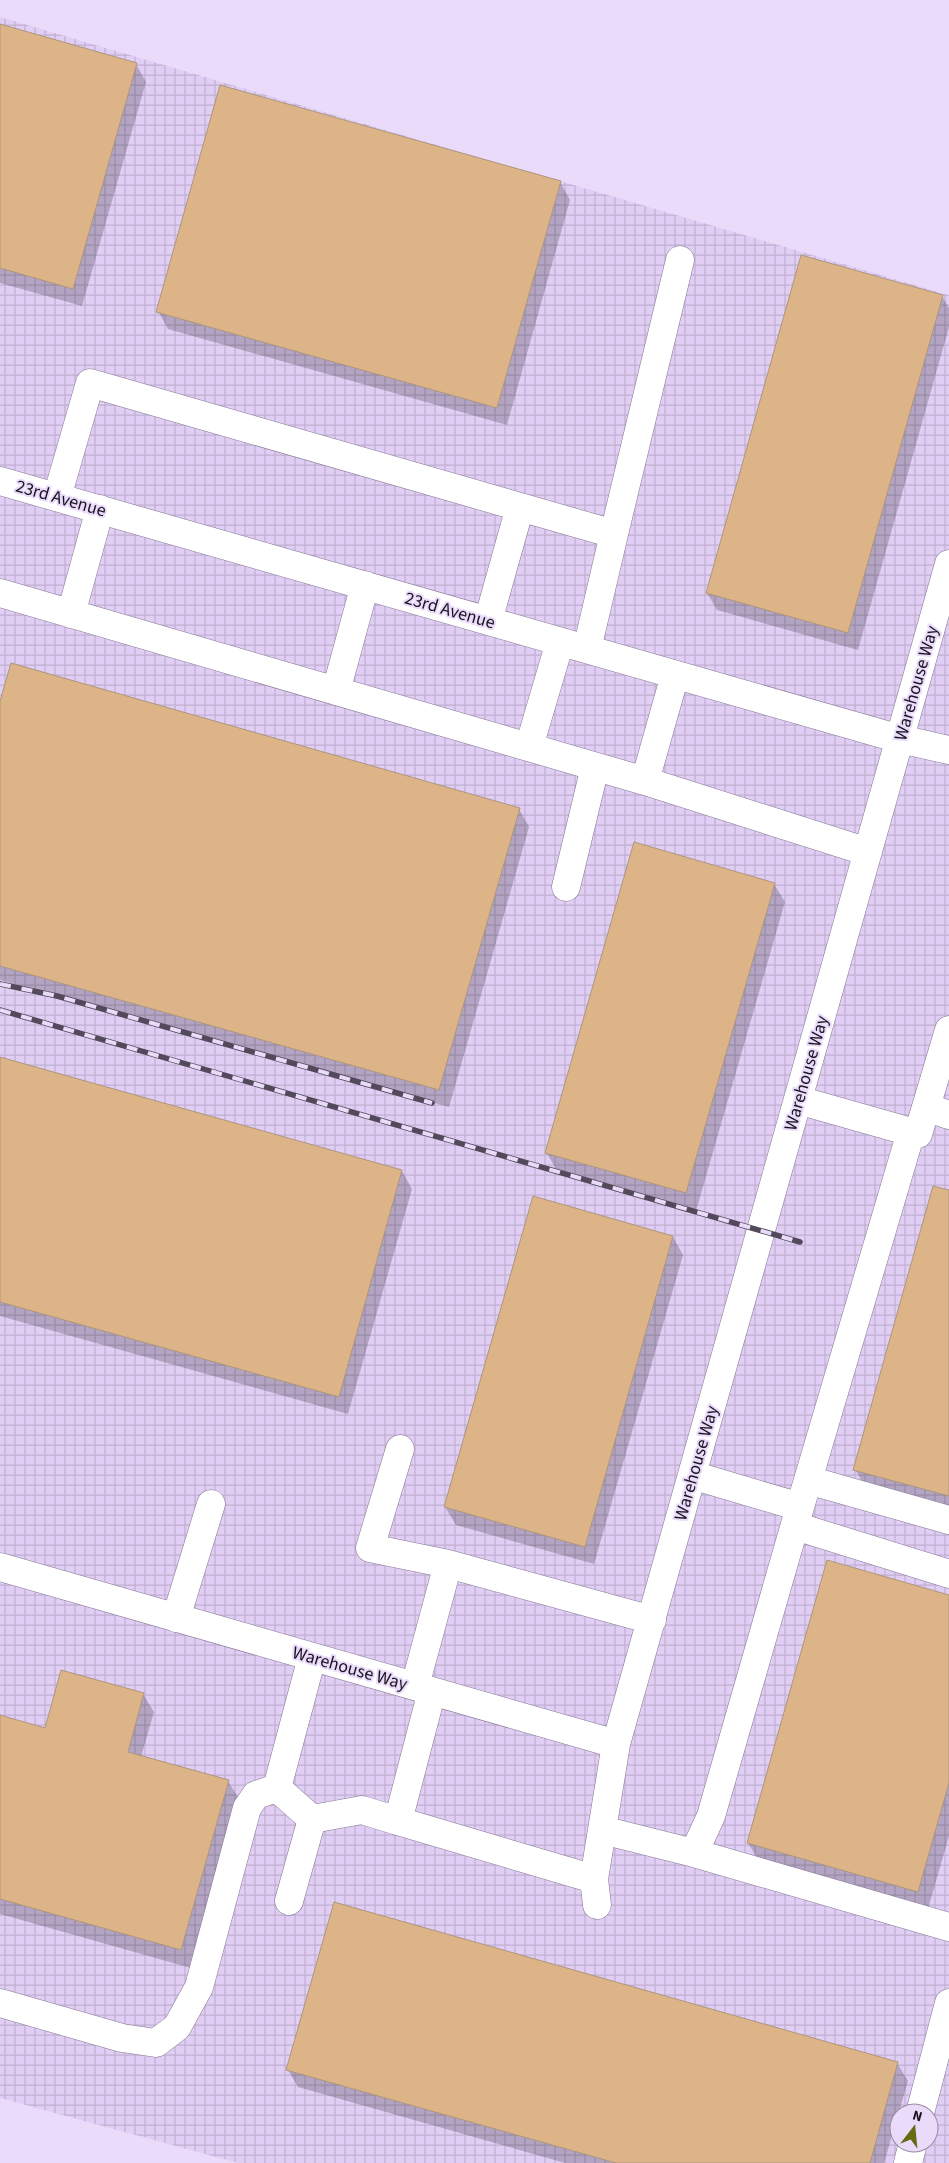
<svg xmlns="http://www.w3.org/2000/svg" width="949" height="2163" viewBox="0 0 949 2163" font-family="'Source Sans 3',sans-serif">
<defs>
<pattern id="industrial-grid" width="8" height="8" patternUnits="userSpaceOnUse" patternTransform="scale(1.25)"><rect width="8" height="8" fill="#e0cef4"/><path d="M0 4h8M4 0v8" fill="none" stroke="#c0b0d1"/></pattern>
</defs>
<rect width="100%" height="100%" fill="#eadbfb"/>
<path fill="url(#industrial-grid)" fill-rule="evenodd" d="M0,17l949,278v1868h-711l-238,-65zM899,2113h30v30h-30z"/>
<path fill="#0003" d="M0,25l136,39 10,18 -64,224 -82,-23z
M560,182l10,18 -63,225 -339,-96 -10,-18z
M942,296l7,12v19l-91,323 -141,-40 -10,-17z
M0,705l519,104 10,18 -80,280 -449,-127z
M774,884l11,18 -89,309 -139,-40 -10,-18z
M0,1058l402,113 10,18 -64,225 -348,-98z
M949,1192v319l-84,-24 -10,-18z
M673,1237l10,18 -89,309 -138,-39 -11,-18z
M949,1596v240l-21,73 -169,-48 -11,-18z
M143,1694l11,18 -13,45 87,24 11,18 -48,169 -191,-54v-198l46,13z
M897,2063l11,18 -24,82h-319l-267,-76 -10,-17z"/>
<path fill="#ddb487" stroke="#ad967d" d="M0,24l137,39 -64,226 -73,-21z
M220,85l341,96 -64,227 -341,-96z
M801,255l142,40 -95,338 -142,-40z
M11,663l509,145 -81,282 -439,-124v-265z
M634,842l141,41 -89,310 -141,-40z
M0,1057l402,113 -63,227 -339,-95z
M933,1186l16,4v306l-96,-26z
M533,1196l140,40 -88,311 -141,-40z
M827,1560l122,35v188l-31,109 -171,-49z
M61,1670l83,23 -16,59 101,28 -48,170 -181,-51v-184l45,13z
M334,1902l564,160 -28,101h-254l-330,-93z"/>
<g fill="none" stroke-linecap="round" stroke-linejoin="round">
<g stroke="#857894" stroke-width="29">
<path id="minor" d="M0,481l900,258 49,11
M57,497l33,-114 430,124 -32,114
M520,507l94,27 -27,115
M614,534l66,-274
M0,593l645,188
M71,614l29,-105
M675,675l-30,106 223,71
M336,691l29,-106
M529,747l31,-105
M566,887l29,-120
M798,1100l120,34 31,-104
M926,1107l23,8
M400,1449l-30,99 78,16
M808,1480l141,40
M800,1507l111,-375
M795,1526l154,48
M0,1567l616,177 333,-1180
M176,1618l35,-114
M415,1686l33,-122 204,56
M312,1819l50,-9 36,11 34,-130
M398,1821l196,58 3,26
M602,1830l92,23 17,-37 89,-309 -108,-32
M694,1853l255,74
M594,1879l22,-135
M289,1901l23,-82 -35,-31 35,-131
M0,2003l122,35 34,5 21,-16 22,-40 48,-179 9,-13 21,-7
M920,2113l29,-110
M908,2163l5,-20"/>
</g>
<use href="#minor" stroke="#fff" stroke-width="28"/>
<g stroke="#52495a" stroke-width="5.5">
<path id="rail" d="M0,984l57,12 375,107
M0,1010l800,232"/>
</g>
<use href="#rail" stroke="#eadbfb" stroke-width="4" stroke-dasharray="11" stroke-linecap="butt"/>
</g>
<g text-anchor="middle" stroke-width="4" stroke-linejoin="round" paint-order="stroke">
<g font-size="18" fill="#1a141f" stroke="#eadbfb">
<text transform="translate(61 498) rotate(16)" y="6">23rd Avenue</text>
<text transform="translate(450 610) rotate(16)" y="6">23rd Avenue</text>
<text transform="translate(916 683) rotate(-74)" y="6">Warehouse Way</text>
<text transform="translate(806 1073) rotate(-74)" y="6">Warehouse Way</text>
<text transform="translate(696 1463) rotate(-74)" y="6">Warehouse Way</text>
<text transform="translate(350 1668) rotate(16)" y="6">Warehouse Way</text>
</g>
</g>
<g transform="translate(914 2128) rotate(16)"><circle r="24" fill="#eadbfb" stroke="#978ba3"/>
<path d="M0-4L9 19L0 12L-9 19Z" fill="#646c12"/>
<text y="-8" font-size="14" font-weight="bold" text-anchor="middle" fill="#1a141f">N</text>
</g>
</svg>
